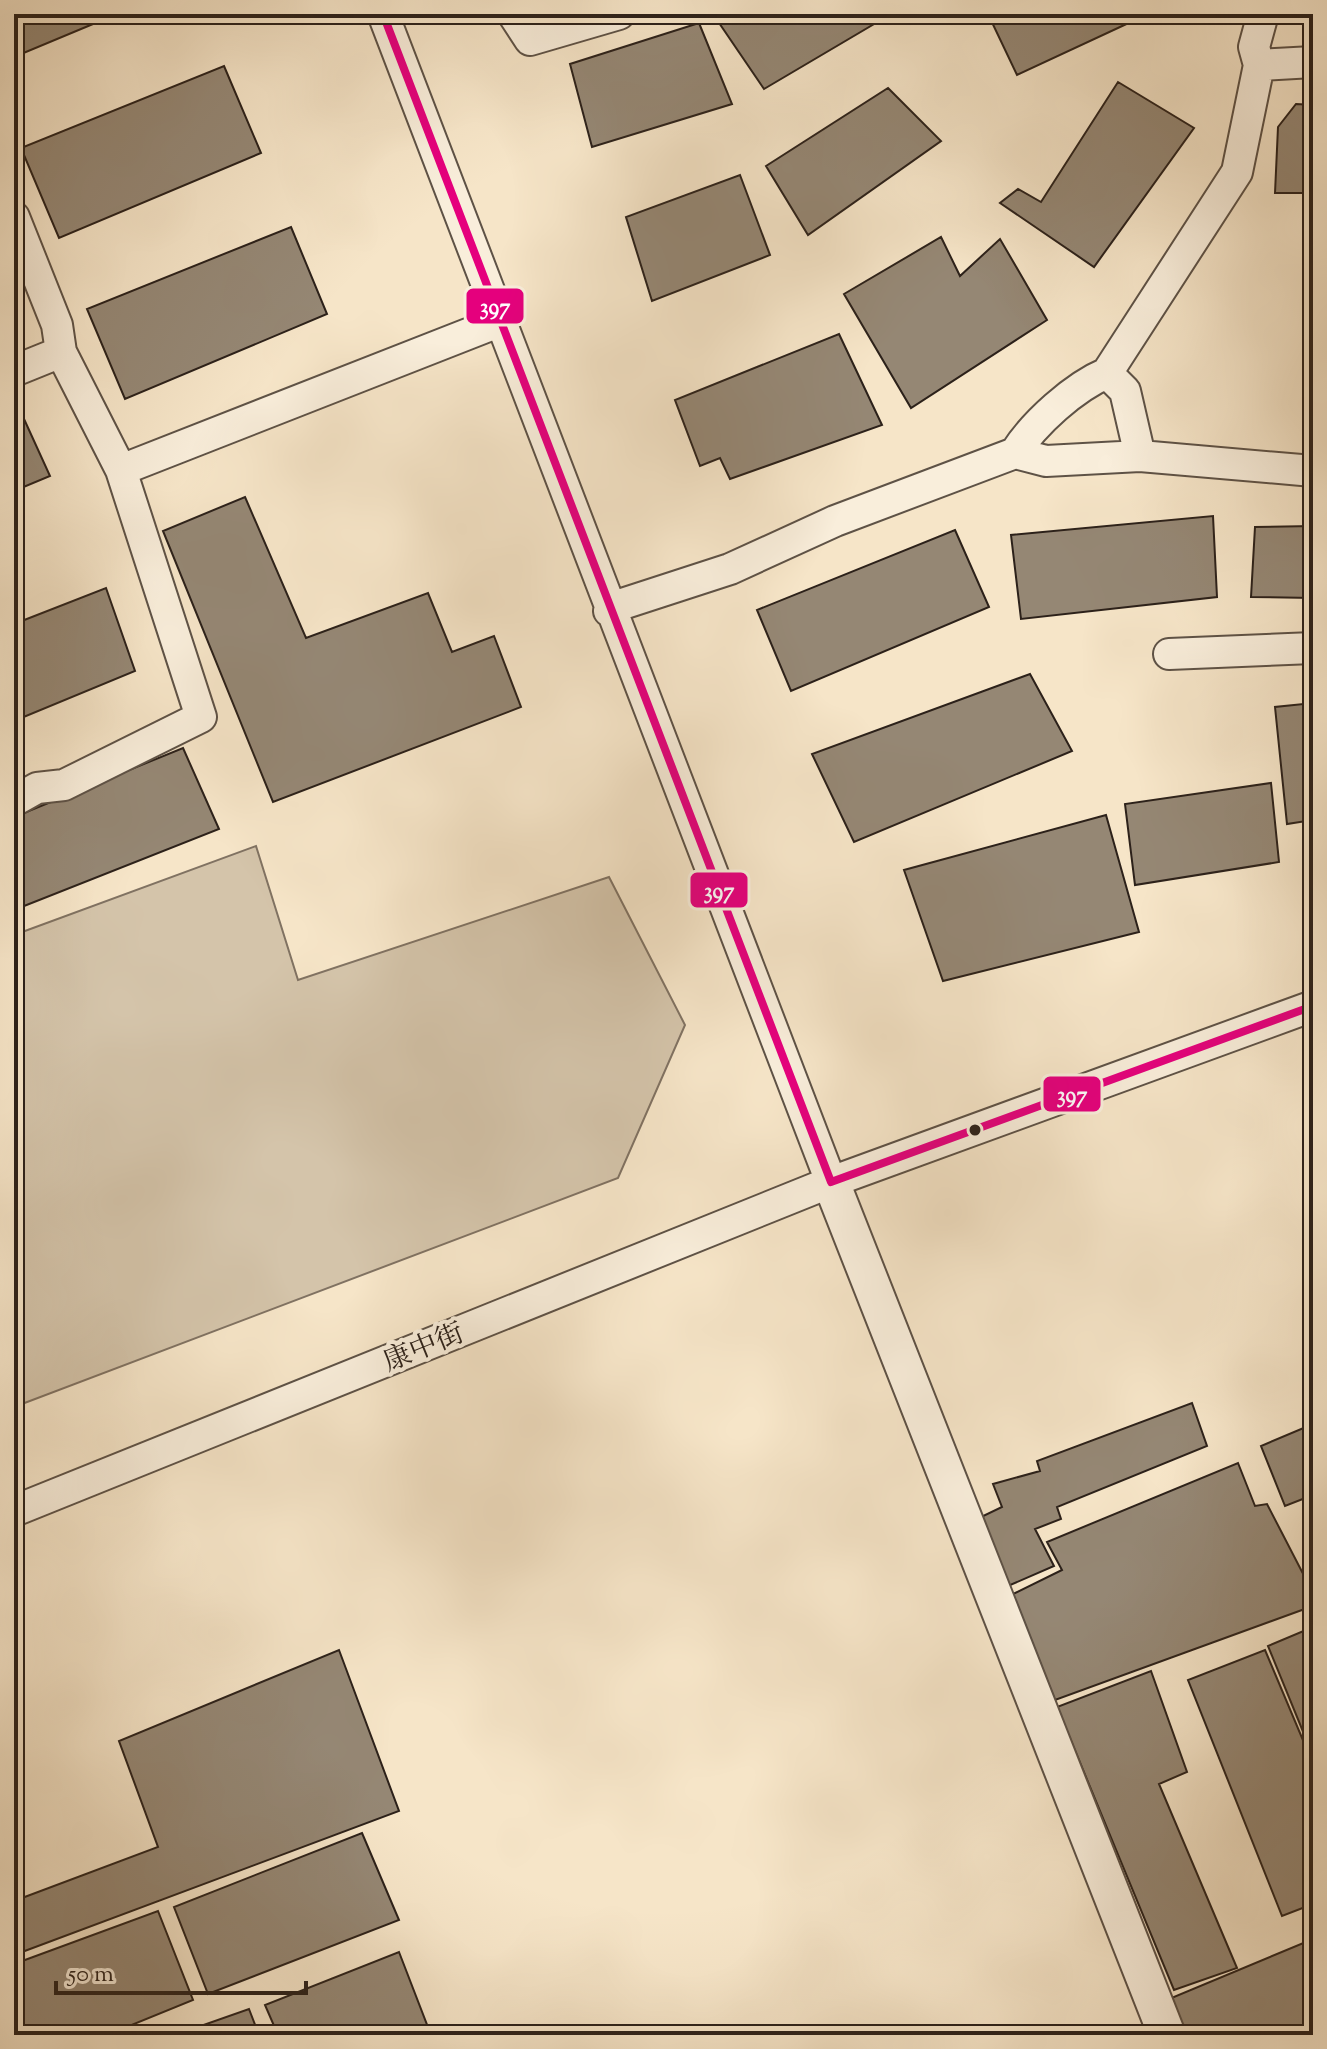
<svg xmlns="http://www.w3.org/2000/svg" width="1327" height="2049" viewBox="0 0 1327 2049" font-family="'Sorts Mill Goudy','Noto Serif SC',serif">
<rect width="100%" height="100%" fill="#f6e5c8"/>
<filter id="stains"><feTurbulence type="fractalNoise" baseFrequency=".0025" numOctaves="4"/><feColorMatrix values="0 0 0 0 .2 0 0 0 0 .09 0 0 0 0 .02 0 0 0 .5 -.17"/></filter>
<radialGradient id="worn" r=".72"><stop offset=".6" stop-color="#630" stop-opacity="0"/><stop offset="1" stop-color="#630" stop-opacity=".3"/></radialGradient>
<path fill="#d4c4aa" stroke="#807262" stroke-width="2" d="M256,846l42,134 311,-103 76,148 -67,153 -604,229v-472z"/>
<path fill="#958774" stroke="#2c211a" stroke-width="2" d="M14,14h103l-103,43z
M713,14h178l-127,75z
M988,14h160l-131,61z
M699,23l33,81 -140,43 -22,-83z
M224,66l37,87 -202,85 -38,-90z
M1118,82l76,46 -100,139 -94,-64 18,-14 23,13z
M888,88l53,53 -133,94 -42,-69z
M1296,104l17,1v88h-38l3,-66z
M740,175l30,80 -118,46 -26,-84z
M291,227l36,87 -202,85 -38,-90z
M941,237l19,39 40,-37 47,81 -136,88 -67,-114z
M839,334l43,91 -152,54 -10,-21 -20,8 -25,-66z
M14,397l36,79 -36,15z
M245,497l61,141 122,-45 24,59 42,-16 27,71 -248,95 -110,-271z
M1213,516l4,81 -196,22 -10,-84z
M1313,526v72l-62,-1 4,-70z
M955,530l34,77 -198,84 -34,-81z
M106,588l29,83 -121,50v-97z
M1030,674l42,77 -218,91 -42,-88z
M1313,703v117l-26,4 -12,-117z
M183,748l36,81 -205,81v-93z
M1271,783l8,79 -144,23 -10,-81z
M1106,815l33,117 -196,49 -39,-111z
M1192,1403l15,43 -150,61 4,12 -26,10 19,37 -46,20 -29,-68 23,-11 -9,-23 47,-13 -3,-10z
M1313,1424v71l-28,11 -24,-60z
M1238,1463l17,43 12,-2 46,89v13l-258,94 -42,-106 49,-24 -15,-28z
M1313,1627v129l-45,-110z
M339,1650l60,161 -385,144v-54l144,-54 -39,-106z
M1265,1650l48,114v140l-31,12 -94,-236z
M1151,1671l36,101 -28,12 78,184 -63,22 -117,-283z
M362,1833l37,87 -191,74 -34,-87z
M158,1911l35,89 -86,35h-93v-71z
M1313,1939v88l-20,8h-110l-14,-36z
M399,1952l32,83h-153l-13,-30z
M249,2009l10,26h-84z"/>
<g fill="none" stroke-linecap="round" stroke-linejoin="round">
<g stroke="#5e5246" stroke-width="34">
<path id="minor" d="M383,14l448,1168
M513,14l17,26 89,-26
M1259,65l54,-3
M14,217l43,108 4,27 60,118 80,247 -137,68 -27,3 -23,13
M14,371l47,-19
M1107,373l18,18 15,65
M1015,453c19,-30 59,-66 92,-80l130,-201 22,-107 -5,-18 9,-33
M121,470l380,-149
M609,611l1,-3 120,-39 105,-48 180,-68 31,8 94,-5 173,15
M1169,654l144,-6
M14,1511l817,-329 482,-176"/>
</g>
<g stroke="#5e5246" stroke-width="40">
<path id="tertiary" d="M831,1182l336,853"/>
</g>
<use href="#minor" stroke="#f9eedb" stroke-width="30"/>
<use href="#tertiary" stroke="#f9eedb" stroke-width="36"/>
<g stroke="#f9eedb" stroke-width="14">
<path id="bus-1" d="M383,14l448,1168
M831,1182l482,-176"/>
</g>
<use href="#bus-1" stroke="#e5007d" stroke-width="8"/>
</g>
<circle fill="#2c211a" stroke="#f9eedb" stroke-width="3" cx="975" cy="1130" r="7"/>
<g text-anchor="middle" stroke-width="8" stroke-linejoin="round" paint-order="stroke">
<g font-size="28" fill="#2c211a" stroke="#f9eedb">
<text transform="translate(423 1346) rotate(-22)" y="10">康中街</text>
</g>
</g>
<g stroke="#f9eedb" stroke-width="3">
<rect x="465" y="287" width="60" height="38" rx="8" fill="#e5007d"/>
<rect x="689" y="871" width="60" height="38" rx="8" fill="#e5007d"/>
<rect x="1042" y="1075" width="60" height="38" rx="8" fill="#e5007d"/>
</g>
<g font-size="22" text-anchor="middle" font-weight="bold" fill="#fff">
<text x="495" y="314">397</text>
<text x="719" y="898">397</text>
<text x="1072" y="1102">397</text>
</g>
<rect width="1327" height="2049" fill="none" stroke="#f6e5c8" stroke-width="48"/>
<rect x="16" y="16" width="1295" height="2017" fill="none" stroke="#2c211a" stroke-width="4"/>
<rect x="24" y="24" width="1279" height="2001" fill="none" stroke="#2c211a" stroke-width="2"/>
<path d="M56 1981v12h250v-12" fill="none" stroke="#2c211a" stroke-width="4"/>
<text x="68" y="1981" font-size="24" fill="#2c211a" stroke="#f9eedb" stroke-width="6" paint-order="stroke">50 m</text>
<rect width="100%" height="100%" filter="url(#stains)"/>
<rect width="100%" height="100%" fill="url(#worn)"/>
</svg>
